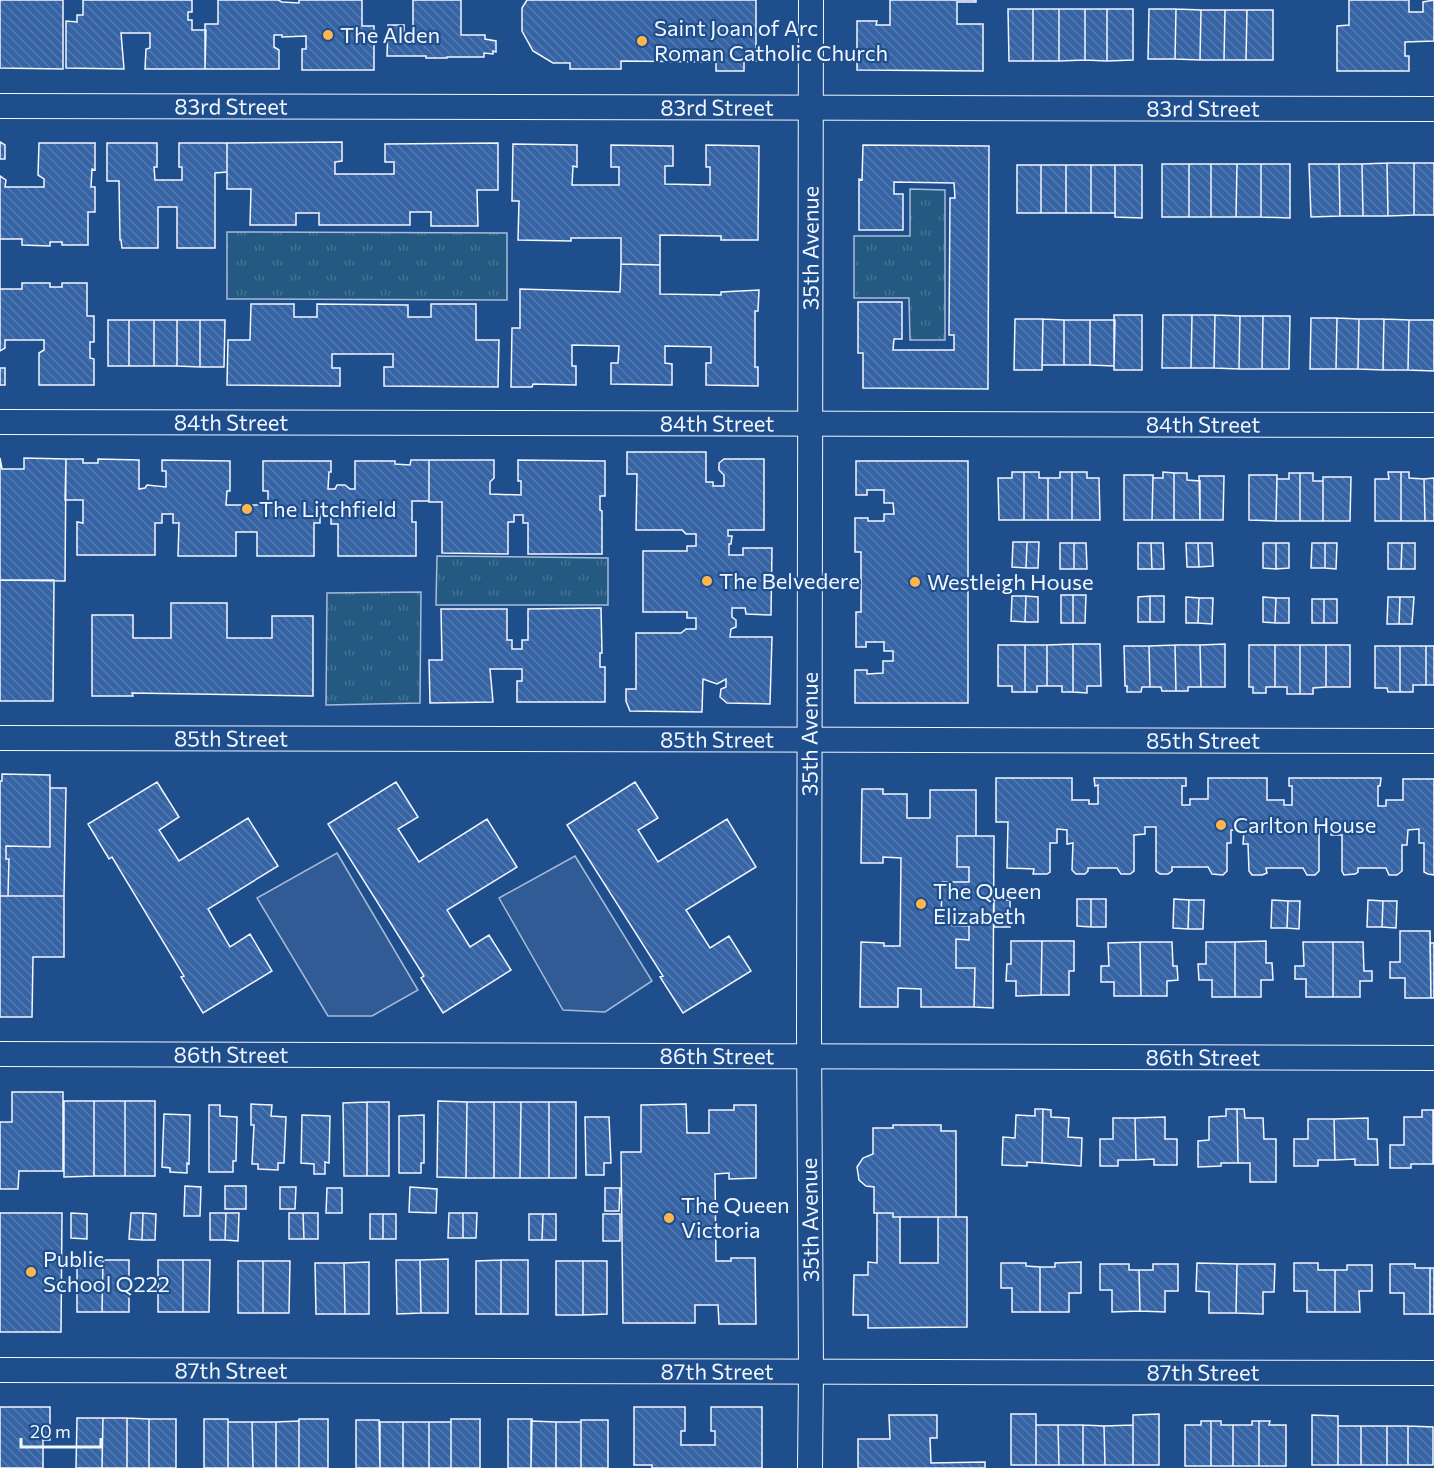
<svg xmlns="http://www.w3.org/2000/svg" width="1434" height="1468" viewBox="0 0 1434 1468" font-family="Commissioner,sans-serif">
<defs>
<pattern id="park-tufts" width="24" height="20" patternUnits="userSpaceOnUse" patternTransform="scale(1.5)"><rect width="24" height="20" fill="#245a82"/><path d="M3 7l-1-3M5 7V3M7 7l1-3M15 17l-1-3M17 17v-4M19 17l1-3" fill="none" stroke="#447295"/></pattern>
<pattern id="building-back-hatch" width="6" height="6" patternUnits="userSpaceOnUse" patternTransform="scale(1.5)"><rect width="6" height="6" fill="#3563a3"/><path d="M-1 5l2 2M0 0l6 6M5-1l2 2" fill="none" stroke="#537ab1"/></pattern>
</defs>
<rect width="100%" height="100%" fill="#1f4e8c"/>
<path fill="url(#park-tufts)" stroke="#a8bbd7" stroke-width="1.5" d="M910,189l35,1v150h-35l-1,-42h-55v-62h56z
M227,232l280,1v67l-280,-1z
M437,556l171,2v47h-172z
M421,592l-1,111 -94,2 1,-112z"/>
<path fill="#305b95" stroke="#a8bbd7" stroke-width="1.5" d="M337,853l81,137 -46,26h-44l-71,-118z
M575,856l77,125 -47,31 -42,-2 -64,-112z"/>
<path fill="url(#building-back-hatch)" stroke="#f2f6ff" stroke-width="1.5" d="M0,0h63v69l-63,-1z
M83,0h109v12h-4v8h4v10h14l-1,39h-60l1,-20 4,-1v-15h-29l3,36 -58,-1v-47l11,1v-7h6z
M218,0h60l4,2 17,1v-3h63v26h12v44h-72v-21h4v-13l-24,1v-2h-8v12l5,3v19h-74v-45h13z
M413,0h48v35h24v4l11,2v11l-3,-1v3l-9,-1v4h-37v1h-21v-2h-39l1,-31h16v10l9,1z
M527,0h229v61h-12v10h-28v-9l-95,-1v8h-51v-6h-17l-20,-12 -11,-20v-23z
M890,0h86v2h-19v22h26v47l-126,-1v-49h20l-1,4h14z
M1349,0h60v12h14v-10l11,-2v41l-29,1v14h4v15h-72v-45l12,-1z
M1008,9h25v52h-24z
M1033,9h26v52h-26z
M1059,9h26v51l-26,1z
M1085,9h22v52l-22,-1z
M1107,9h26v51l-26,1z
M1149,9h27l-1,50h-27z
M1176,9l25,1 -1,50 -25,-1z
M1201,10h24l-1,50h-24z
M1225,10h22l-1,50h-22z
M1247,10h26v50h-27z
M0,142l5,3v14h-5z
M342,142v19l-7,1v12h59v-12h-9v-18l113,-1v47h-21l1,36h-47v-14h-21v13h-91v-12h-23v12h-46l1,-36h-24v-46z
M39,143h56v27l-3,-1 -1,18h4v25h-7v33h-26v-3h-12v4l-28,-1v-6h-22v50h22v-6h28v4h12v-4h25v33h7v26h-4v16l4,1v26h-55v-32l5,-3v-10h-39v8l-5,3v-175l6,4 -1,7h39v-8l-6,-4z
M107,143h50v24h-3l1,13h27v-13h-3v-24h48v29l-12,1v75h-38v-41h-19v41h-36l-1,-8h-1l-1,-59h-12z
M513,144l64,1v22l-4,-1 -1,19h47v-18h-8v-22l62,1v20h-8v18l45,1v-18h-4v-22l53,1 -1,94h-37v-4l-61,-1v30l-39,-1v-26h-50v3l-53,-1 1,-39h-7z
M863,145l126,1 -1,243 -125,-1v-35h-5v-51h44v37h-8l-1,11h61v-15h-5l1,-137h5l-1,-15 -60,-1v12h9v36h-44v-51l3,1z
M1387,163h27v52l-26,1z
M1387,163l1,53h-25l-1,-52z
M1414,163h20v52h-20z
M1162,164h27v53h-27z
M1189,164h22v53h-22z
M1211,164h26l-1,53h-25z
M1237,164h24v53h-25z
M1261,164h29v54l-29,-1z
M1309,164h30l1,52 -29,1z
M1339,164h23l1,52h-23z
M1017,165h24v48h-24z
M1041,165h25v48h-25z
M1066,165h25v48h-25z
M1091,165h24v48h-24z
M1115,165h27v53l-27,-1z
M621,264l39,1v29l61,1v-3l38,-2 -1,21h-3v56h3v19l-52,-1v-22h5v-16l-46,-1v17l7,1v21l-61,-1v-21h7l1,-17 -47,-1v21h4v19l-43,-1 -1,3h-21l1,-59h8v-39l100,3z
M251,304h43v13h23v-13l91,1v12h23v-13h45v36h23l-1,47 -114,-1v-19h9v-13h-61v14h8v18l-113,-1 1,-45h22z
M1114,315h28v55h-28z
M1163,315h29l-1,53h-29z
M1192,315h23l-1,53h-23z
M1215,315l25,1 -1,53 -25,-1z
M1240,316h23l-1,53h-23z
M1263,316h27l-1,53h-27z
M1311,318h26l-1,51h-26z
M1337,318l22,1 -1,50h-22z
M1015,319h28l-1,51h-28z
M1043,319l21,1v45h-22z
M1359,319h25l-1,51 -25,-1z
M1384,319l25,1 -1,50h-25z
M108,320h21v46h-21z
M129,320h25v46h-25z
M154,320h23v46h-23z
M177,320h23v47l-23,-1z
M200,320h25l-1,47h-24z
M1064,320h26v45h-26z
M1090,320h25l-1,46 -24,-1z
M1409,320h25v51l-26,-1z
M0,368h5v17h-5z
M627,452h79v30h7v4h11v-11l-5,-5v-7l5,-4h40v71h-36v6h4l-1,8h-2v11h14v-7h29l-1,67 -25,-1 -1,-6h-13v9l4,3v7l-5,2 -1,8h42l-2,67 -43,-1 -7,-6 1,-8 5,-2v-8l-9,5 -14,-5 -1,33 -72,-1 -4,-10v-12h10v-56h45l5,-4h10v-11h-9v-6h-44v-61h44v-5h9v-12h-10l-4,-4h-46l1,-56h-10z
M0,458l2,11h22v-11l42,1 -1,122 -65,-1z
M66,459h17v4h15v-4l41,1v29l6,-1 2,-3 19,2v-16h-4v-11l68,1v30h-3l-1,14h42v-14h-5v-30h68v11h-2l-1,17h7l2,-4h8l5,4h5v-28h40v3l15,1 1,-5h18v41h-17v21h4v34h-78v-32h-7v-10h-11v9h-6v33h-57v-24h-21v24h-58l1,-33h-6v-9h-11v9h-7v32h-78v-33l6,1v-23h-18z
M429,460h65v18l-4,4v12l31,1v-14h-3v-21l87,1v35h-5v14l2,1v43h-74v-31h-5v-8h-9v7h-6v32l-66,-1v-51h-13z
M856,461h112v242h-113v-33h12v4l16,-1v-12h10v-10h-9v-9h-18v5h-10v-35h5v-60h-6v-34h13v3h16v-7h10l-1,-11h-9v-13h-17v5h-11z
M1012,472h12v48h-25l-1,-42h14z
M1024,472h15v6h9v42h-24z
M1060,472h12v48h-24v-42h12z
M1072,472h15v6h12l1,42h-28z
M1163,472l11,1v47h-22l1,-42h10z
M1388,472h13v49h-26v-42h14z
M1401,472h8v6l15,1 1,42h-24z
M1174,473h13v7l13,1v39h-26z
M1289,473h11v48h-24l1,-42h12z
M1300,473h13v8h10v40h-23z
M1124,475h29l-1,45h-28z
M1249,475h28l-1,46 -27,-1z
M1199,476h25l-1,44h-23z
M1323,477h28l-1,44h-27z
M1434,478v43h-9l-1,-42z
M1013,542h14l-1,26 -14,-1z
M1027,542h12l-1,26h-12z
M1060,543h14v26h-14z
M1074,543h12l1,26h-13z
M1138,543h13l1,26h-14z
M1151,543h12l1,26h-12z
M1186,543h12l1,24h-12z
M1198,543h14l1,23 -14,1z
M1263,543h13v26l-13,-1z
M1276,543h13v25l-13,1z
M1312,543h13v25h-14z
M1325,543h12l-1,26 -11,-1z
M1388,543h14l-1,26h-13z
M1402,543h13v26h-14z
M0,580h54l-1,121h-53z
M1061,595h12v28h-12z
M1073,595h13l-1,28h-12z
M1012,596h14l-1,26 -14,-1z
M1026,596l12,1v25h-13z
M1150,596v26h-12v-25z
M1150,596h14v26h-14z
M1186,597l13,1 -1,25h-12z
M1263,597l13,1 -1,25 -12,-1z
M1388,597h12l-1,27h-12z
M1400,597h14l-2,27h-13z
M1199,598h14l-1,26 -14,-1z
M1276,598h13v25h-14z
M1312,599h12v24h-12z
M1324,599h13v24h-13z
M171,603h56v35h45v-22h41v80l-181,-3 1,3h-41v-81h41v23h38z
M601,608l1,45h-2v14h5v35h-88v-21h5v-12h-32l3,33 -63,1 -1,-43h13l-1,-51h66v31h5v9h10v-9h6v-31z
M1073,644h27l1,42h-14v7l-14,-1z
M1073,644v48h-11v-6h-15v-41z
M1225,644v43h-24l-1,-42z
M998,645h27v47h-13v-6h-14z
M1025,645h22v41h-10v6h-12z
M1175,645h25l1,42h-13v4h-12z
M1175,645l1,46h-14l-1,-4h-11l-1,-41z
M1249,645h26v42h-9v6h-13v-6h-4z
M1275,645h25v49h-13v-7h-12z
M1300,645h26v42l-13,1v6h-13z
M1326,645h24v42h-24z
M1124,646h25l1,41h-8l-1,5h-14v-6h-2z
M1375,646h25v46h-12l-1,-4h-12z
M1400,646h26v39h-13v7h-13z
M1426,646h8v39h-8z
M2,774l48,1v72l-44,-1v13h3l-1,37h-8v-115h2z
M996,778h76v22h17v4h9v-19l-3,1 -1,-8h92v8h-4v19h8v-6h18v-21h59v22h17v5h8v-19h-3v-8h92l-1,8h-2v20h8v-6h17v-21h31v96l-6,-1 -4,-2v-29h-5v-14l-11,1 -1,15h-5v26l-5,4h-8l-3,-7h-28v4l-3,2 -11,1 -2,-4v-36h-11l1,-8h-13v44l-4,4h-8l-4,-7h-37l1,5 -5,2h-10l-3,-4 -1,-27h-5l1,-13 -13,-1v13h-4v28l-4,4 -11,-1 -4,-7h-36v4l-4,3h-8l-4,-3v-44h-11v7l-11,1v36l-4,3h-9l-4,-6h-29v3l-3,3h-9l-4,-4 1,-27 -6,1v-14l-10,-1v14h-7v29l-3,2h-14l1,-5 -27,-1 1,-46h-12z
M157,782l22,35 -20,13 20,31 69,-43 30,48 -70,43 22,38 20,-13 22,37 -69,42 -22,-36 3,-1 -72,-119 -3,2 -21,-35z
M396,782l22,35 -20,12 21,33 68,-43 30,48 -70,43 23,37 19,-12 22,35 -68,43 -22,-35 3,-2 -96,-152z
M635,782l23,36 -20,12 20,32 69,-43 29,48 -70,43 24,38 19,-12 22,35 -68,42 -23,-36 3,-1 -96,-151z
M50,788h16l-2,108h-56l1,-37h-3v-13l44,1z
M862,789h21v5h24v24h23v-28h46v46h-19v31h12v15h-27l-1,43 28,1v14l-13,-1v29h19l-1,39h-53v-18l-23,-1v19h-38l1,-65 23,1v3h16l1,-88 -18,-1v6h-22z
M957,836h37l-1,172 -19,-1 1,-39h-19v-29l13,1v-14l-28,-1 1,-43h27v-15h-12z
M0,896h64v61h-31l-1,60h-32z
M1077,899h14v28l-14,-1z
M1091,899h15v28h-15z
M1174,899l15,1 -1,29 -15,-1z
M994,900h16v27h-16z
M1189,900h15l-1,29h-15z
M1272,900l16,1 -1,27h-16z
M1368,900l15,1 -1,26h-15z
M1288,901h12l-1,28 -12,-1z
M1383,901h14l-1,27 -14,-1z
M1400,931h30l1,67h-26v-20h-15v-16h10z
M1011,941h31l-1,54 -25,1v-15h-10l1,-17h4z
M1042,941h32v30h-5v24h-28z
M1266,941v22h6l1,17h-12v17h-26v-55z
M1140,942h32l1,24h4l1,14 -11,1v15h-26z
M1140,942l1,54h-27v-14h-13v-16h8l-1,-23z
M1206,942h29v55h-23v-17h-13l-1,-16h8z
M1303,942h30v55h-27v-18h-11v-13h9z
M1333,942h30l1,29h8v10h-12v16h-27z
M1430,943h4v55h-3z
M12,1092h51v79h-44l-1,18h-18v-67h12z
M64,1101h30v75l-30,1z
M94,1101h31v75h-31z
M125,1101h30v75h-30z
M438,1101l29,1 -1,76 -29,-1z
M367,1102h22v74h-22z
M367,1102v74h-23l-1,-73z
M467,1102h27v76h-28z
M494,1102h27l-1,76h-26z
M521,1102h28v76h-29z
M549,1102h27v76h-27z
M251,1104l21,1 -1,11 15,1 -2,46h-6v7l-20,-1v-5h-6l2,-39h-3z
M686,1104l1,29h22v-23h25v-5h22v73l-27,1v-6l-14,1 1,87h15v-3h24l1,66h-37l-1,-19h-23v18h-72l-2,-171h20v-47z
M209,1105h11v11l17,1 -1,44h-3v11h-24z
M1035,1109h8l-1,54 -15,-1v4l-25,-1 1,-28 12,1 1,-23 19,1z
M1043,1109l8,1v7l18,1 -1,19 14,1 -1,28 -39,-3z
M1226,1109h11l1,54h-17v3l-23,1v-26l11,-1v-23l17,-1z
M1237,1109h7l1,9h18l1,21h12v43h-26v-19h-12z
M1422,1110h11v54h-22v4h-21v-23h14v-28h18z
M1433,1110h1v54h-1z
M164,1114l26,1 -1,49 -2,-1v10l-17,-1v-4l-8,-1z
M302,1115l28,1 -1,47 -4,-1v12h-11v-10l-13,-1z
M424,1115v48h-3v10h-22v-57z
M585,1117h24l2,46h-7v12h-18z
M1165,1117v22h12v26h-23v-6l-18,1 -1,-42z
M1113,1118h22l1,42h-18v6h-18v-27h13z
M1368,1118v21h9l1,26h-23v-6l-20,1 -1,-41z
M1308,1119h26l1,41h-17v6h-24v-27h14z
M893,1125h48v6h15v86h-63v-4h-19v-26l-8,-1 -7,-6 -2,-13 6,-9 10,-4v-26h20z
M185,1186l16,1 -1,29h-16z
M225,1186h21v23h-21z
M280,1187h16l-1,22h-15z
M410,1187l27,2 -1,24 -27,-1z
M327,1188h15v25h-16z
M605,1188h15l-1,23h-14z
M0,1213h62l-1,119h-61z
M71,1213l16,1v25l-16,-1z
M131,1213h12l-1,27 -13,-1z
M143,1213l13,1 -1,26h-13z
M210,1213h16l-1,27h-15z
M226,1213h13l-1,28 -13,-1z
M289,1213h14l1,26h-15z
M303,1213h15v26h-14z
M449,1213h14v25h-15z
M463,1213h14l-1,25h-13z
M877,1213h16v4h7v46h38v-46h29v110l-99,1v-13h-15l1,-40h14v-13l9,1z
M370,1214h13v25h-13z
M383,1214h13v25h-13z
M529,1214h14l-1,26h-13z
M543,1214h13v26h-14z
M603,1214h17v27h-17z
M448,1259v54h-27l-1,-53z
M77,1260h26l-1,52h-25z
M103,1260h26v52h-27z
M158,1260h25v52h-25z
M183,1260h27l-1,52h-26z
M396,1260h24l1,53 -24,1z
M501,1260h27v54h-27z
M501,1260v54h-25v-53z
M238,1261h25v52h-25z
M263,1261h27l-1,52h-26z
M556,1261h27v54h-27z
M583,1261h24v53l-24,1z
M369,1262v52h-24l-1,-51z
M1081,1262v31h-12v19h-29v-45h15v-4z
M315,1263h29l1,51h-29z
M1001,1263h25v3l14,1v45h-28v-24h-11z
M1197,1263l40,1 -1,49h-27v-21l-13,-1z
M1294,1263h24v7h17v42h-28v-21h-13z
M1100,1264h29v6h10l1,41 -28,1v-22h-12z
M1153,1264h25v27h-13v21l-25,-1 -1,-41h14z
M1237,1264h38l-1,28h-11v22l-27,-1z
M1390,1264h25v4h15v46h-26v-21h-14z
M1347,1265h25v26h-13l1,21h-25v-42h12z
M1430,1268h4v46h-4z
M0,1407h50v33h-7v28h-43z
M634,1407h51v24h-4v14h34v-14h-4v-24h51v61h-110v-3h-18z
M1011,1414h25v51h-25z
M1159,1414v51h-26v-50z
M889,1415h48v23h-7l1,25 54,-1v6h-127v-29h32z
M1312,1415l26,1v49h-26z
M77,1418h26l-1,50h-26z
M103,1418h24v50h-25z
M127,1418l22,1v49h-22z
M149,1419h27v49h-27z
M204,1419h24v49h-24z
M299,1419h29v49h-29z
M451,1419h29v49h-29z
M508,1419h24l-1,49h-23z
M356,1420h23l1,48h-24z
M581,1420h27v48h-27z
M299,1421v47h-23v-46z
M531,1421l25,1v46h-25z
M1201,1421h10v45h-26v-41h16z
M1211,1421h10v4h12v41h-22z
M1252,1421h7v45h-26v-41h19z
M1259,1421h11l-1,4h17v41h-27z
M228,1422h24l1,46h-25z
M252,1422h24v46h-23z
M380,1422h23v46h-23z
M403,1422h26v46h-26z
M429,1422h22v46h-22z
M556,1422h25v46h-25z
M1036,1425h22l1,40h-23z
M1058,1425h25v40h-24z
M1083,1425l21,1 1,39h-22z
M1133,1425v40h-28l-1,-39z
M1338,1426h23v39h-23z
M1361,1426h26v39h-26z
M1387,1426h21v39h-21z
M1408,1426l25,1v38h-25z"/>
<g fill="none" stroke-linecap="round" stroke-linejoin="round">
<g stroke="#f2f6ff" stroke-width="26">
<g id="street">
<path id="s1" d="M0,106l1434,3"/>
<path id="s2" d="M0,422l1434,3"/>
<path id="s3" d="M0,738l1434,3"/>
<path id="s4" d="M0,1054l1434,4"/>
<path id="s5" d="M0,1370l1434,3"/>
<path id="s6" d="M810,1468l1,-96 -2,-342 2,-1030"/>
</g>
</g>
<use href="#street" stroke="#1f4e8c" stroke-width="24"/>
</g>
<g fill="#ffb74d" stroke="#1f4e8c" stroke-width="2">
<circle cx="328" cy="35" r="6"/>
<circle cx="642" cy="41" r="6"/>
<circle cx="247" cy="509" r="6"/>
<circle cx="707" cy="581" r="6"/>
<circle cx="915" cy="582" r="6"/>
<circle cx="1221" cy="825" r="6"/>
<circle cx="921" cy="904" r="6"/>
<circle cx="669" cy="1218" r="6"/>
<circle cx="31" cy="1272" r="6"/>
</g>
<g text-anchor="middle" stroke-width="4.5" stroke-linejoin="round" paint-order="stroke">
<g font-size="22" fill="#f2f6ff" stroke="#1f4e8c" text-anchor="start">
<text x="654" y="36">Saint Joan of Arc<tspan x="654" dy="25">Roman Catholic Church</tspan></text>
<text x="340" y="43">The Alden</text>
<text x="259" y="517">The Litchfield</text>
<text x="719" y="589">The Belvedere</text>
<text x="927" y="590">Westleigh House</text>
<text x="1233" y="833">Carlton House</text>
<text x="933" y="899">The Queen<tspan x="933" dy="25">Elizabeth</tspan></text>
<text x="681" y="1213">The Queen<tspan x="681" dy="25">Victoria</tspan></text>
<text x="43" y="1267">Public<tspan x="43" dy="25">School Q222</tspan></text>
</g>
<g font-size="22" fill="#f2f6ff" stroke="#1f4e8c">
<text dy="8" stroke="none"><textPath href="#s1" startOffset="231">83rd Street</textPath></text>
<text dy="8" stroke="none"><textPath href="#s1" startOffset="717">83rd Street</textPath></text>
<text dy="8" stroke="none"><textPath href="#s1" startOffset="1203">83rd Street</textPath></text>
<text dy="8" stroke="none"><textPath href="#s6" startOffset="1220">35th Avenue</textPath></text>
<text dy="8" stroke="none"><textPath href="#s2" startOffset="231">84th Street</textPath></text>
<text dy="8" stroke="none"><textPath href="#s2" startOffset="717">84th Street</textPath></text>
<text dy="8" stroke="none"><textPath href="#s2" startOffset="1203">84th Street</textPath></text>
<text dy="8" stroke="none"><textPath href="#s6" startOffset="734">35th Avenue</textPath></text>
<text dy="8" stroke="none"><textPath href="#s3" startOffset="231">85th Street</textPath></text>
<text dy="8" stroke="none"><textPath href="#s3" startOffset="717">85th Street</textPath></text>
<text dy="8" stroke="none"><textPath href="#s3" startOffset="1203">85th Street</textPath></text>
<text dy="8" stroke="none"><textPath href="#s4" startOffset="231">86th Street</textPath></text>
<text dy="8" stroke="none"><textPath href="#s4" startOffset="717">86th Street</textPath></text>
<text dy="8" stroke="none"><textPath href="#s4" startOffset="1203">86th Street</textPath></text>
<text transform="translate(810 1220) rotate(-91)" y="8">35th Avenue</text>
<text dy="8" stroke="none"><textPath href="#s5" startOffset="231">87th Street</textPath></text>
<text dy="8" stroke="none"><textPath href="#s5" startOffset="717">87th Street</textPath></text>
<text dy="8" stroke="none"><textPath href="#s5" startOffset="1203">87th Street</textPath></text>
</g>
</g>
<path d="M21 1438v9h80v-9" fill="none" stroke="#f2f6ff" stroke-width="3"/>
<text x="30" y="1438" font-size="18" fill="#f2f6ff" stroke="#1f4e8c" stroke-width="4.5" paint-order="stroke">20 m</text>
</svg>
